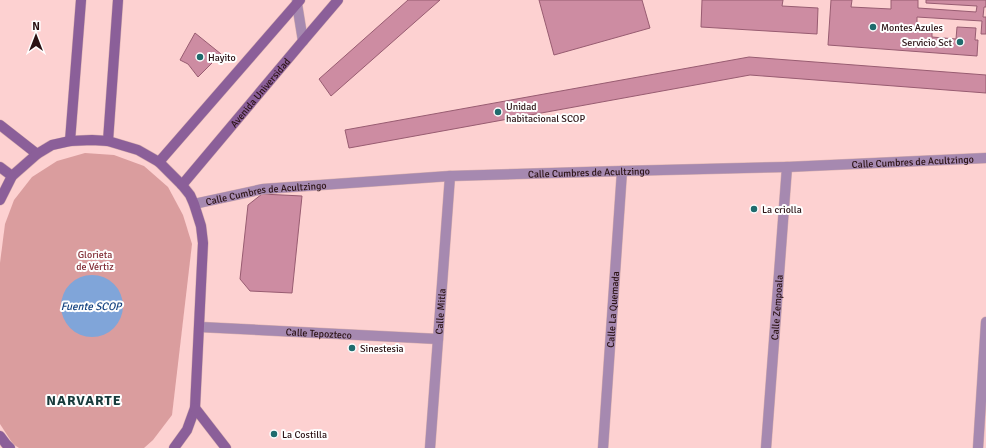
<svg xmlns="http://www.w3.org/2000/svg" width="986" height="448" viewBox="0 0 986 448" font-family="Signika,sans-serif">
<rect width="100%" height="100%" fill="#fdd1d1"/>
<path fill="#da9d9e" d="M85,153l29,2 30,11 24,21 15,28 9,29 -20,171 -19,25 -9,8h-125l-6,-4 -13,-20v-161l5,-39 9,-24 18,-23 25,-16z"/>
<path fill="#80a5d9" d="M61 306a31 31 0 1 1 62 0a31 31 0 1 1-62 0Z"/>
<path fill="#cd8ca2" stroke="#985c71" d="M408,0h32l-109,96 -12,-17z
M539,0h103l8,28 -96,27z
M702,0h81l-1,6 36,2 -1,26 -116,-7z
M831,0h21l-1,7 40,2v-9h27v8l58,4 1,-6 -51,-3v-3h60v7h-2l-1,10h3v17h-5l1,-13 -65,-4v13l15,1v6l24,2 1,-12 19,1 -1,12h3l-1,16 -149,-11z
M195,33l26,21 -23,23 -10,-13 -8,-4z
M749,57l237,18v18l-236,-18 -401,73 -4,-18z
M262,194l40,2 -10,97 -42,-2 -10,-12 8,-74z"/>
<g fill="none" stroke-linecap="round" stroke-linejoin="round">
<g stroke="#d7afaf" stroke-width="11">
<g id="minor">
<path d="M297,0v4l6,37"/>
<path id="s1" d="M200,327l238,12"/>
<path id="s2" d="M430,448l20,-272"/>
<path id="s3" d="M603,448l19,-277"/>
<path id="s4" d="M766,448l21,-281"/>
<path d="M978,448l8,-126"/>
</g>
</g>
<g stroke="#d7afaf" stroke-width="11">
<g id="tertiary">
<path id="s5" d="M194,204l69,-15 187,-13 172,-5 165,-4 199,-9"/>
</g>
</g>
<g stroke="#d7afaf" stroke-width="11">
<g id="secondary">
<path d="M0,125l37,29"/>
<path d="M70,141l11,-141"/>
<path d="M108,141l10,-141"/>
<path d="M159,162l141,-162"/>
<path d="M0,167l12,9"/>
<path id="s6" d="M182,185l121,-144 35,-41"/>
<path d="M0,200l12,-24 25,-22 15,-9 18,-4 22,-1 16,1 30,9 21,12 23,23 8,10 4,9 7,22 2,17 -8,165 -8,22 -13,18"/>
<path d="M195,408l31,40"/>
<path d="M0,436l6,8 4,4"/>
</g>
</g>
<use href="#minor" stroke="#a689b0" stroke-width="10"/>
<use href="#tertiary" stroke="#a689b0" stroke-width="10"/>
<use href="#secondary" stroke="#8b5f99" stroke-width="10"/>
</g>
<g fill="#1f6b6d" stroke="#fefefe" stroke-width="1.5">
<circle cx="873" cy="27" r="4"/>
<circle cx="960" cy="42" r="4"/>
<circle cx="200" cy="57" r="4"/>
<circle cx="498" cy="112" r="4"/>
<circle cx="754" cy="209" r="4"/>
<circle cx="352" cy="348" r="4"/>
<circle cx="274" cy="434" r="4"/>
</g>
<g text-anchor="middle" stroke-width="4" stroke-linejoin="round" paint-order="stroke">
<g font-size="10" fill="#2b1214" stroke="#fefefe" text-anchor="start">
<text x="881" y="31">Montes Azules</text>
<text x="952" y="46" text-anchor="end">Servicio Sct</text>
<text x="208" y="61">Hayito</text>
<text x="506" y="110">Unidad<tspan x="506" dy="12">habitacional SCOP</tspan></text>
<text x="762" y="213">La criolla</text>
<text x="360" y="352">Sinestesia</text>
<text x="282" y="438">La Costilla</text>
</g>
<g font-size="10" fill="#2b1214" stroke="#fefefe">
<text dy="4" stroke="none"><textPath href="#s6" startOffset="121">Avenida Universidad</textPath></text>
<text dy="4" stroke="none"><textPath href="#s5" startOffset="721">Calle Cumbres de Acultzingo</textPath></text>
<text dy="4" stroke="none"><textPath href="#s5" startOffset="397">Calle Cumbres de Acultzingo</textPath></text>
<text dy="4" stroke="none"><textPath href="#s5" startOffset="73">Calle Cumbres de Acultzingo</textPath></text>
<text dy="4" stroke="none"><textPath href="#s4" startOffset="141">Calle Zempoala</textPath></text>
<text dy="4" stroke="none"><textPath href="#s3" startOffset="139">Calle La Quemada</textPath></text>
<text dy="4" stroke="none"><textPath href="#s2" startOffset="137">Calle Mitla</textPath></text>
<text dy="4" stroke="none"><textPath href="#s1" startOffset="119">Calle Tepozteco</textPath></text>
</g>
<g font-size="10" fill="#812d35" stroke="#fefefe">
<text x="95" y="258">Glorieta<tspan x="95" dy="12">de Vértiz</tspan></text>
</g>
<g font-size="11" font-style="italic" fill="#13417f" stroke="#fefefe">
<text x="91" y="310">Fuente SCOP</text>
</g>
<g font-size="14" font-weight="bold" letter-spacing="1" fill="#173a3b" stroke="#fefefe">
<text x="84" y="405">NARVARTE</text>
</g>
</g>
<g transform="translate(36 36)" stroke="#fefefe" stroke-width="3" paint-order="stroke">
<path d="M0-3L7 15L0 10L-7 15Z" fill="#2b1214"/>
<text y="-6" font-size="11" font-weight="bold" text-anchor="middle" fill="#2b1214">N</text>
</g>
</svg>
